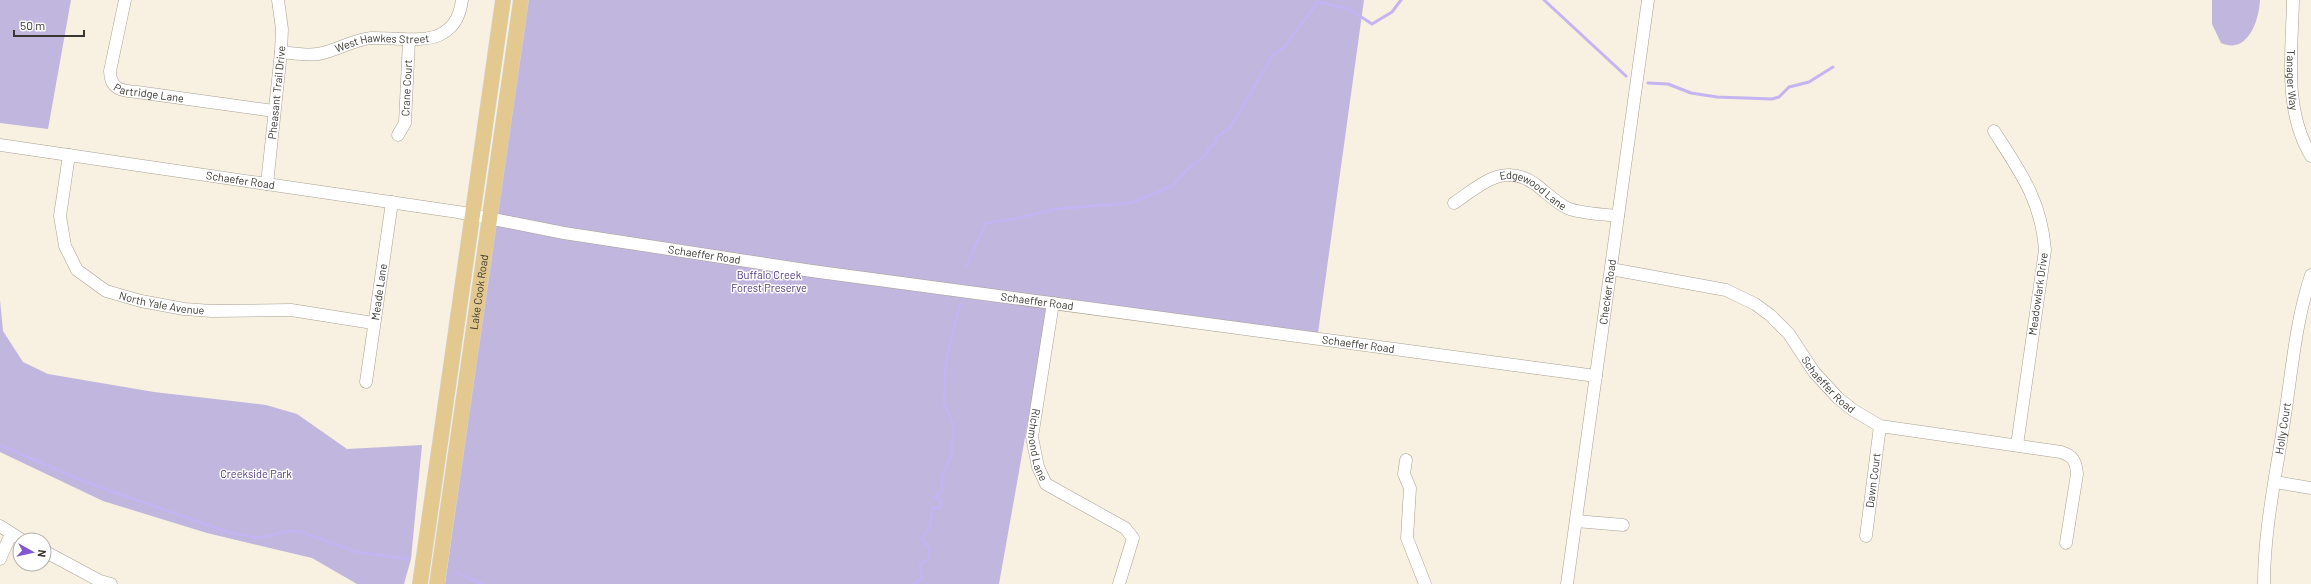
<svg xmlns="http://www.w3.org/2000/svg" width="2311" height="584" viewBox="0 0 2311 584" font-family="Barlow,sans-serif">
<rect width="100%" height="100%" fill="#f8f0e1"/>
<path fill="#c0b6de" d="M0,0h71l-23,129 -48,-6z
M526,0h838l-46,333 -268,-36 -51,287h-554z
M2212,0h48c-1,20 -12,55 -39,43l-9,-19z
M0,300l3,31 20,31 25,12 106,18 112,13 31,9 50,35 75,-4 -11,114 -7,25h-47l-45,-26 -105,-25 -104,-32 -103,-49z"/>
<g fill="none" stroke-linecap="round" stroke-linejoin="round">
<path stroke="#c4b4f1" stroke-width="3" d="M1544,0l82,76
M1648,83l20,1 23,9 26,4 55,2 7,-2 10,-10 20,-5 24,-15
M966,267l20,-44 28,-4 41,-10 76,-6 41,-17 15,-16 20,-16 1,-5 8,-6v-5l14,-10 43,-73 11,-8 34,-45 31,7 23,15 20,-12 9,-12
M0,445l88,38 143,50 28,5 29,-7 13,1 56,20 51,7
M457,573l26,11
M913,584l9,-6 -2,-14 8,-4 2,-12 -8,-9 8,-12 2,-19h9v-7l-6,-4 7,-6v-16l10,-20 1,-31 -9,-20 2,-43 14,-57"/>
<g stroke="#a8a193" stroke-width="13">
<g id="minor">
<path id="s1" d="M125,0l-15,71c0,18 11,20 27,21l137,19"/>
<path id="s2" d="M2293,0c-1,53 -10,109 18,156"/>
<path id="s3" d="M281,52c12,1 26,4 37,2 18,-3 34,-14 53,-16 18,-1 56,6 72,-5 13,-8 17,-19 19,-33"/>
<path d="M1994,131c26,41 47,68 51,119l-28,195"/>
<path id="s4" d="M398,135l7,-12 4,-83"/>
<path id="s5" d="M0,145l458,67 106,21 248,38 784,105"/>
<path id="s6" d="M69,155l-9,61 5,30 12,24 29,21 35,10 43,8 28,2 79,-1 82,13"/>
<path id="s7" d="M267,184l14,-132 1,-23 -4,-29"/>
<path id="s8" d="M1454,203c27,-18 49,-41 81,-19 11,8 20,18 32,24 15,6 36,6 51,8"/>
<path id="s9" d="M1611,269l115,21 29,14 15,11 19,19 25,38 24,26 15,12 27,16 181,26c12,4 15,9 16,22l-11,69"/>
<path id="s10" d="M1053,303l-21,134 6,30 8,17 79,44 8,10 -14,46"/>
<path id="s11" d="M366,382l26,-180"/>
<path d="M1406,460l-2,14 6,14 -3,50 18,46"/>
<path d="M2275,482l36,6"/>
<path d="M1576,521l47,4"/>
<path d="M0,526l22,14"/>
<path id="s12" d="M1866,536l14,-110"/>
<path d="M44,551l56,30 11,3"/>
<path d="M0,559l11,-25"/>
<path id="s13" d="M1567,584l81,-584"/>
<path id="s14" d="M2264,584c0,-56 13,-114 21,-169 7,-46 11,-95 26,-140"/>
</g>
</g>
<g stroke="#d4d3d2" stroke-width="16">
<g id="major">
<path d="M420,584l83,-584"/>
<path id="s15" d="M437,584l84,-584"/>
</g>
</g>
<use href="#minor" stroke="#fff" stroke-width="12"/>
<use href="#major" stroke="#e3c990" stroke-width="15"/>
</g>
<g text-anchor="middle" stroke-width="3" stroke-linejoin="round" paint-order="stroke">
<g font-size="11" fill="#3a3731" stroke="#fff">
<text dy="4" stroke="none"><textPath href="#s3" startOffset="103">West Hawkes Street</textPath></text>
<text dy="4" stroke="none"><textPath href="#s2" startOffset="80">Tanager Way</textPath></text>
<text dy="4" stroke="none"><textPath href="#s4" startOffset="49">Crane Court</textPath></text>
<text dy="4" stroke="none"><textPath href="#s1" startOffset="124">Partridge Lane</textPath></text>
<text dy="4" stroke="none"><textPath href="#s7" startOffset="92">Pheasant Trail Drive</textPath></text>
<text dy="4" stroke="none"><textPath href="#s5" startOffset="243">Schaefer Road</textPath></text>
<text dy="4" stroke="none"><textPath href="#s8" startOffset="91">Edgewood Lane</textPath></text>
<text dy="4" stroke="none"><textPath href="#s5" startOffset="713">Schaeffer Road</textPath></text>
<text dy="4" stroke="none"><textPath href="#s11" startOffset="91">Meade Lane</textPath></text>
<text dy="4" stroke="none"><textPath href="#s15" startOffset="295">Lake Cook Road</textPath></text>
<text dy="4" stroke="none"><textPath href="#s13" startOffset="295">Checker Road</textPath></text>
<text transform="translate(2038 294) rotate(-82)" y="4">Meadowlark Drive</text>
<text dy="4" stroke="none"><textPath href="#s5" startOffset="1049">Schaeffer Road</textPath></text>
<text dy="4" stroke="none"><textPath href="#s6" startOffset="212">North Yale Avenue</textPath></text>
<text dy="4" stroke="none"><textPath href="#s5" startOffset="1373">Schaeffer Road</textPath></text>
<text dy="4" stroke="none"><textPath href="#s9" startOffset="259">Schaeffer Road</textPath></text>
<text dy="4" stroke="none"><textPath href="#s14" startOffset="157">Holly Court</textPath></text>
<text dy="4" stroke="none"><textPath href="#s10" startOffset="144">Richmond Lane</textPath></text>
<text dy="4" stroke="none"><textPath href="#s12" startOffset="56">Dawn Court</textPath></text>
</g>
<g font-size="11" fill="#50387e" stroke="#fff">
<text x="769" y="279">Buffalo Creek<tspan x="769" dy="13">Forest Preserve</tspan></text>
<text x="256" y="478">Creekside Park</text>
</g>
</g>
<g transform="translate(32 552) rotate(98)"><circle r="19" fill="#ffffff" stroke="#b0afad"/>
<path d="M0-3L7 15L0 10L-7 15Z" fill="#8257d0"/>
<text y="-6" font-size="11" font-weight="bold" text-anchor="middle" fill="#3a3731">N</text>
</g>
<path d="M14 30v6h70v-6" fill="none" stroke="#3a3731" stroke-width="2"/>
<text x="20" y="30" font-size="12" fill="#3a3731" stroke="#ffffff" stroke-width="3" paint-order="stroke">50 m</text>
</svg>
